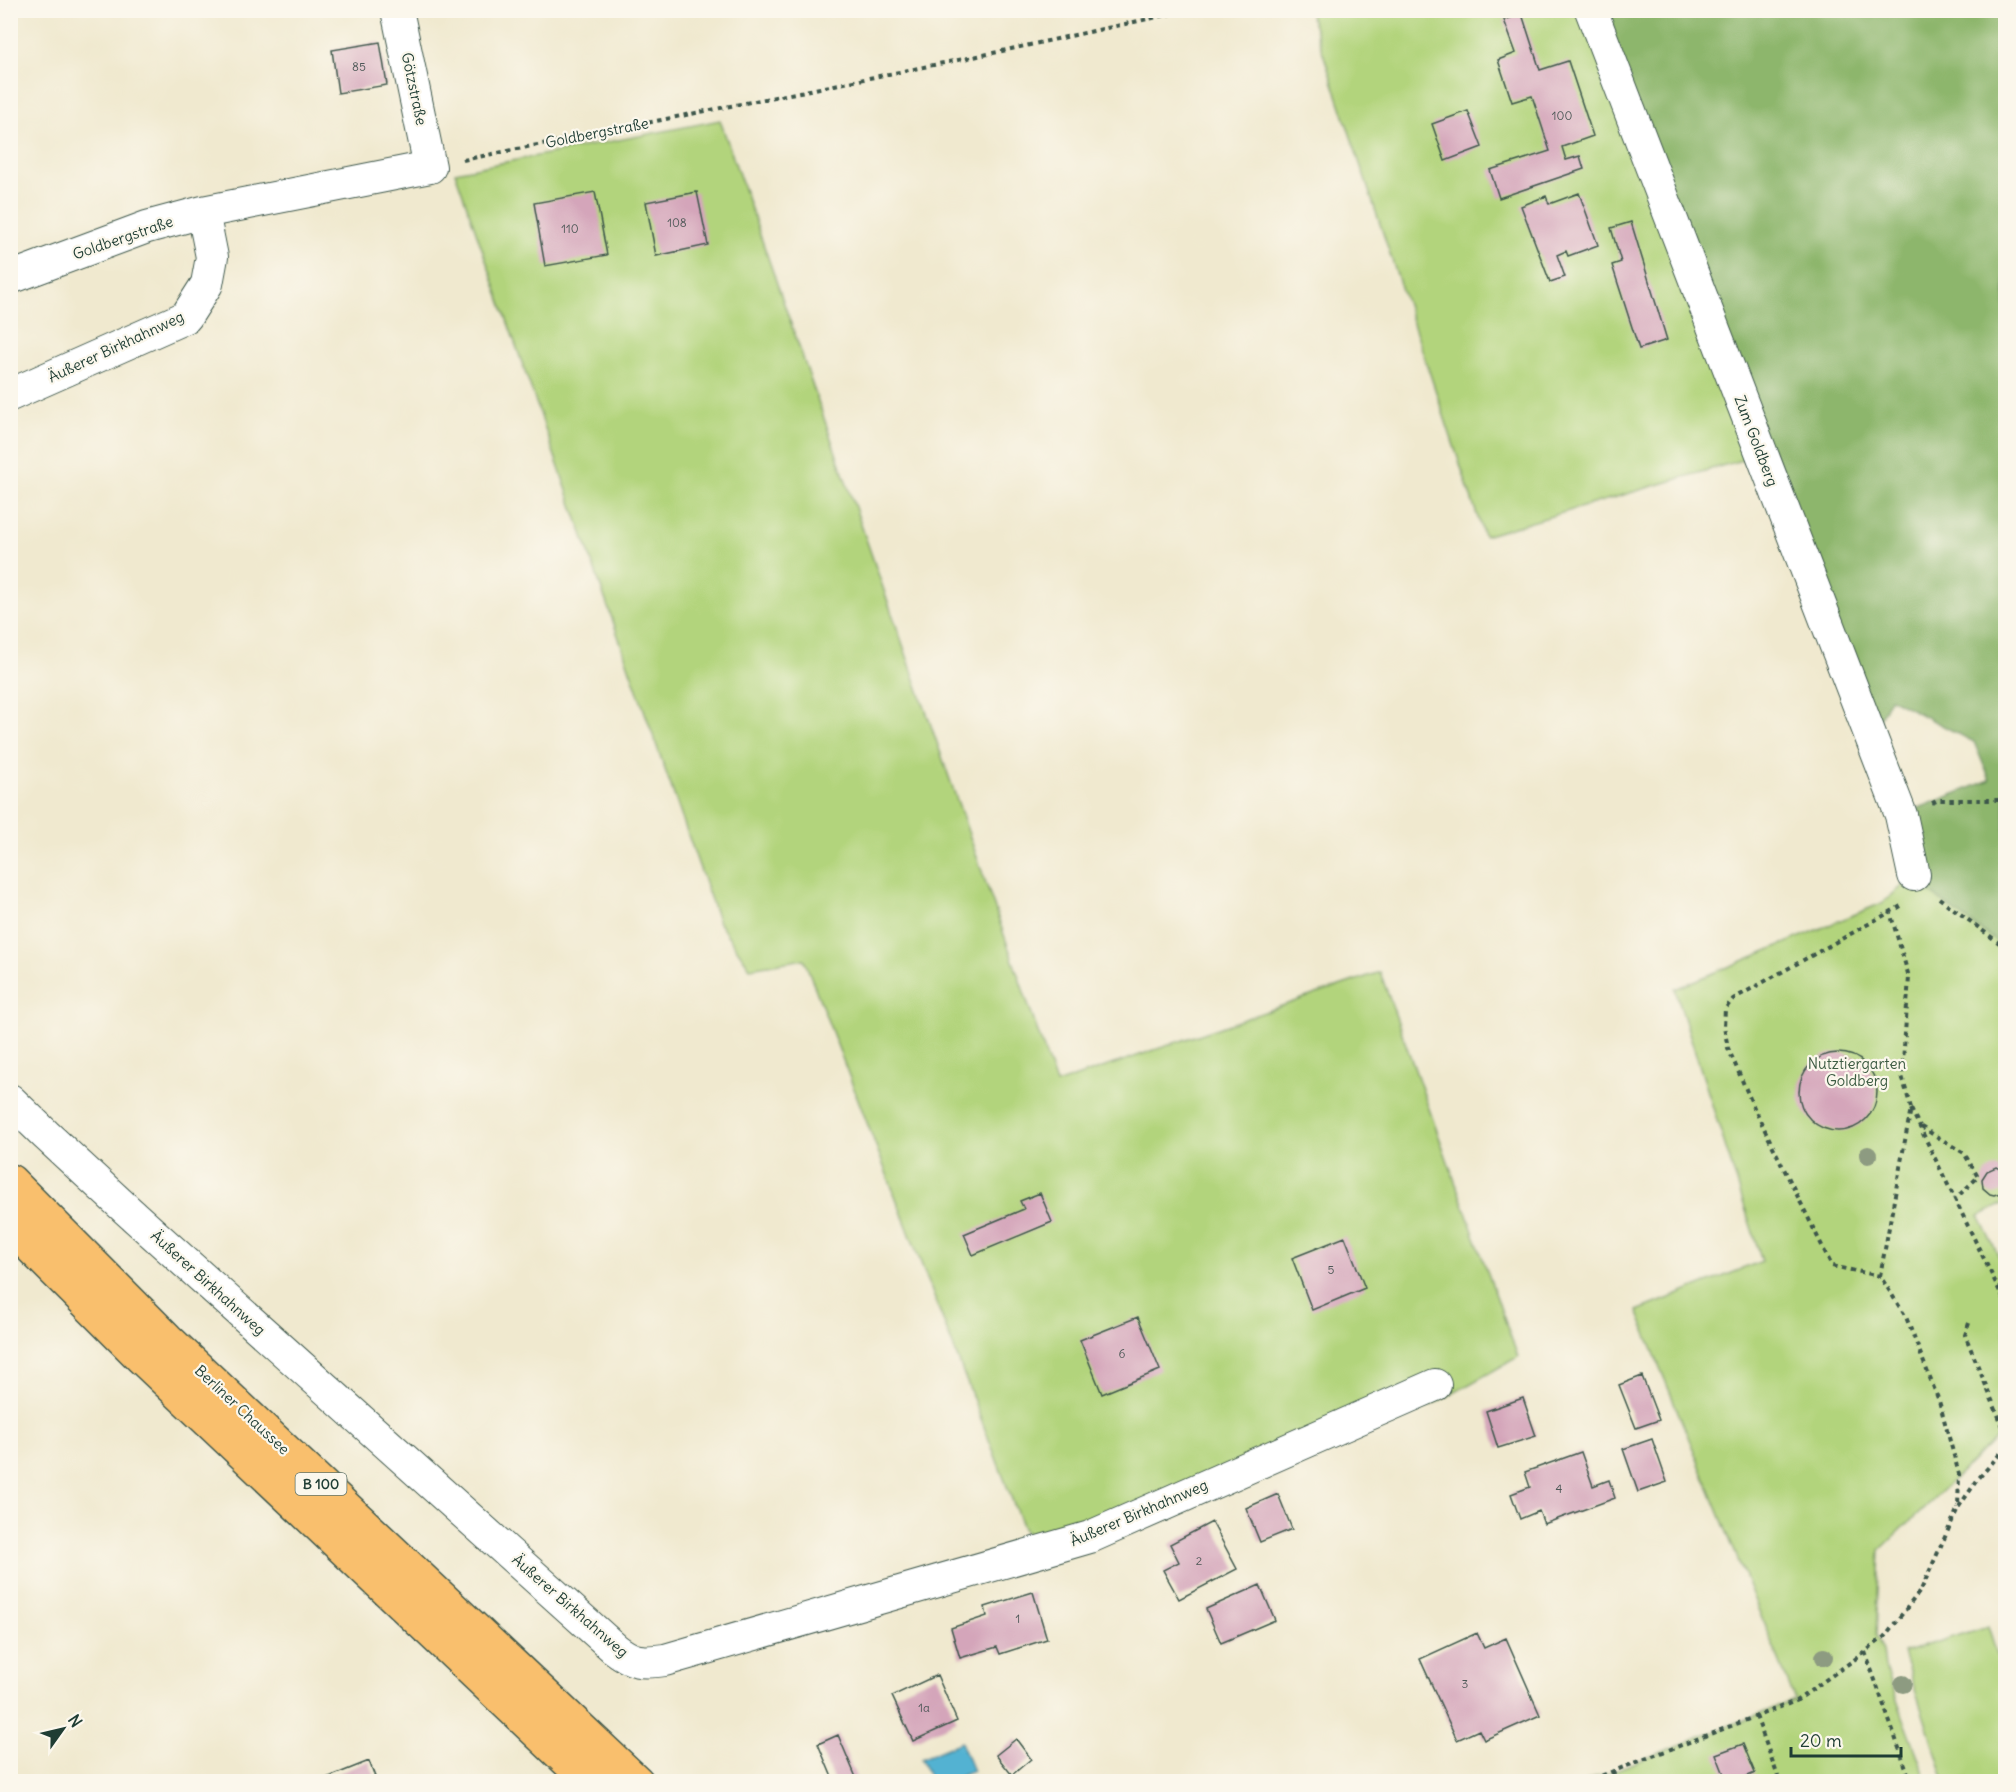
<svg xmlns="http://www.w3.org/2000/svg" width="2016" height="1792" viewBox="0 0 2016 1792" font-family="Delius,sans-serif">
<rect width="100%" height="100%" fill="#fbf7ec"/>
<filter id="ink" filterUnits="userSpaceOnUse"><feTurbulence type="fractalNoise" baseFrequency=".0167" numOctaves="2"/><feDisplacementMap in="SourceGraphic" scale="12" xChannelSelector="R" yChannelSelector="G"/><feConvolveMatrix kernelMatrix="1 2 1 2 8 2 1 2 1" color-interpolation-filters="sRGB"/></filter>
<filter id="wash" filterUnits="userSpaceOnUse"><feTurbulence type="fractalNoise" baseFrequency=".008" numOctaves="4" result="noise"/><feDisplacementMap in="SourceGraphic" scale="24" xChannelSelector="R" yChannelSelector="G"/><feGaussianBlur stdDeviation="1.35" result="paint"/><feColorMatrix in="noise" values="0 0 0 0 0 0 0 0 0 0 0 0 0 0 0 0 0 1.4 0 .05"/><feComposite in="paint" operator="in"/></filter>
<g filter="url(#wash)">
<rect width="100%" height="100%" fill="#f0e9cf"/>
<path fill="#b2d47c" stroke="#688858" stroke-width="1.5" d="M1309,11h279l164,446 -268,79z
M720,120l336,964 324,-112 138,385 -84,47 -186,65 -220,72 -224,-582 -54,9 -31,-45 -264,-751z
M1929,864l76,59v280l-26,13 26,53 1,160 -126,121 -4,86 7,15 2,17 42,113 -342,1 210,-82 -158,-389 125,-50 -87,-272 207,-86z
M1988,1626l17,53v102h-60l-42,-128z"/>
<path fill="#8db66c" stroke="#567a50" stroke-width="1.5" d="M1598,11h407v937l-77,-57 -14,-16 -13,-60 89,-35 -16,-38 -84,-44 -20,40z"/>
<path fill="#53b2d2" stroke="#397883" stroke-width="1.5" d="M961,1742l12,29 -25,10h-17l-10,-22z"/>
<g id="blocks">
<path fill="#d4a5ba" d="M1522,14l18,56 28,-9 25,75 -31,11 4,13 14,-4 4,13 -85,29 -9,-28 60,-19 -18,-55 -20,6 -14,-42 18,-7 -12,-33z
M380,42l7,43 -49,8 -6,-43z
M1468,111l14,36 -37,14 -13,-37z
M595,192l12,63 -62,11 -11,-63z
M697,192l11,53 -52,11 -10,-54z
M1579,193l19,52 -30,11 -2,-5 -9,4 8,22 -15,5 -29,-76 25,-10 3,8z
M1631,222l36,118 -28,9 -27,-84 9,-3 -10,-34z
M1799 1092a39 39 0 1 1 78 0a39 39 0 1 1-78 0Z
M1996,1167l10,5v19l-12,4 -4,-1 -7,-6 -1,-9 5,-8z
M1040,1193l12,29 -79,33 -9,-21 60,-25 -4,-8z
M1345,1237l20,51 -53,22 -20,-52z
M1138,1317l22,53 -58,24 -22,-54z
M1642,1376l17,44 -23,8 -17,-43z
M1523,1398l13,38 -38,12 -12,-37z
M1652,1439l15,43 -29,10 -15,-43z
M1581,1452l12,34 16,-6 6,18 -71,26 -5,-13 -19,8 -9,-25 19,-7 -5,-15z
M1278,1494l14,35 -32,13 -14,-34z
M1212,1522l25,47 -58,30 -16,-29 16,-8 -9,-18z
M1260,1585l15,35 -54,23 -15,-34z
M1033,1592l14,47 -47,15 -3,-7 -37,11 -9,-30 36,-12 -2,-9z
M1477,1633l7,15 22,-10 34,77 -56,25 -5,-10 -22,10 -37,-81z
M937,1675l20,46 -44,20 -21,-45z
M838,1735l20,47h-24l-16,-38z
M1016,1739l15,20 -19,16 -16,-20z
M1743,1744l12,29 -21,9h-7l-11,-28z
M369,1761l8,21h-52l-1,-3z"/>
</g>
</g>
<g filter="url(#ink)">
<use href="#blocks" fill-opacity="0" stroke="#3e574b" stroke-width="1.5"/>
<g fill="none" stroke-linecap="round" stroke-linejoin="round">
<g stroke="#3e574b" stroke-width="34">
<path id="street" d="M1591,10l310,805 13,60
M10,278l137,-51 56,-15 227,-45 -33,-157
M10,395l176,-78 21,-33 5,-27 -9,-45
M10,1100l36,35 81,75 487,438c19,15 27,15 51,12l425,-123 345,-152"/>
</g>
<g stroke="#3e574b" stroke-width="36">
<path id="highway" d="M10,1181l157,158 470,443
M10,1226l132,132 448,424"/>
</g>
<path stroke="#3e574b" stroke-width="4" stroke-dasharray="4.5 4.5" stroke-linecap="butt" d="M463,160l530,-107 196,-43
M1932,803l7,-3h67
M1939,898l67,50
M1901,906l-168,93 -8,10 -1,18 4,21 27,62 77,156 48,10 26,41 33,84 20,73 -1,34
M1911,1109l95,195
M1921,1127l43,26 14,24 -23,22
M1880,1276l31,-168 -9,-32 7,-99 -19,-65
M1969,1323l-4,12 41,99
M1865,1652l46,130
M1756,1716l24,66
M1613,1771l3,11
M1585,1782l211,-81 69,-49 19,-15 37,-47 37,-82 20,-29 28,-32"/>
<use href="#street" stroke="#fff" stroke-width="32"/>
<use href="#highway" stroke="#f9bf6d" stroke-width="33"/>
</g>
<g fill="#8d9b81">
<circle cx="1868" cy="1155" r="9"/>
<circle cx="1824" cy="1657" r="9"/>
<circle cx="1903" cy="1684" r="9"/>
</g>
</g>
<g text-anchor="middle" stroke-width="4.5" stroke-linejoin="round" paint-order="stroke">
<g font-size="12" fill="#4c5756">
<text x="359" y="71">85</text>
<text x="1562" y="120">100</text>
<text x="677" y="227">108</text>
<text x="570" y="233">110</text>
<text x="1331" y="1274">5</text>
<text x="1122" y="1358">6</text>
<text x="1559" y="1493">4</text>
<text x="1199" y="1565">2</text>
<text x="1018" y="1623">1</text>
<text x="1465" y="1688">3</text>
<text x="924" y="1712">1a</text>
</g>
<rect fill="#fbf7ec" stroke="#61756b" stroke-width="1.5" x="295.5" y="1473" width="51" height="22" rx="4.5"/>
<g font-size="14" font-weight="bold" fill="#1f3d34">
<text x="321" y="1489">B 100</text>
</g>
<g font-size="15" fill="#1f3d34" stroke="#fbf7ec">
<text transform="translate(414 89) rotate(78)" y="5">Götzstraße</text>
<text transform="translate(597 133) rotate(-11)" y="5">Goldbergstraße</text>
<text transform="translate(123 238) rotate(-19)" y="5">Goldbergstraße</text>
<text transform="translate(116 347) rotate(-25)" y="5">Äußerer Birkhahnweg</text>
<text transform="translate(1756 441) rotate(69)" y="5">Zum Goldberg</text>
<text transform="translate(208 1283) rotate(42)" y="5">Äußerer Birkhahnweg</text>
<text transform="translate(242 1410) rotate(43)" y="5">Berliner Chaussee</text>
<text transform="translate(1139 1513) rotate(-23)" y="5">Äußerer Birkhahnweg</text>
<text transform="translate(570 1606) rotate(41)" y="5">Äußerer Birkhahnweg</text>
</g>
<g font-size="15" fill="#3c5b42" stroke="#fbf7ec">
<text x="1857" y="1069">Nutztiergarten<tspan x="1857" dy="17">Goldberg</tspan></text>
</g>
</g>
<rect width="2016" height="1792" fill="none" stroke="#fbf7ec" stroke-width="36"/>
<g transform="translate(63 1729) rotate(56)" stroke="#fbf7ec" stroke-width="4.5" paint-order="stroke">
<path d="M0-4.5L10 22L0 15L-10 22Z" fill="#1f3d34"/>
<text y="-9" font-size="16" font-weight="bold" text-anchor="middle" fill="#1f3d34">N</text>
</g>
<path d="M1791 1747v9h110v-9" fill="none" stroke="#1f3d34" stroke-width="3"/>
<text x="1800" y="1747" font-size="18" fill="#1f3d34" stroke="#fbf7ec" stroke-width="4.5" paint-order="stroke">20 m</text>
</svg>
